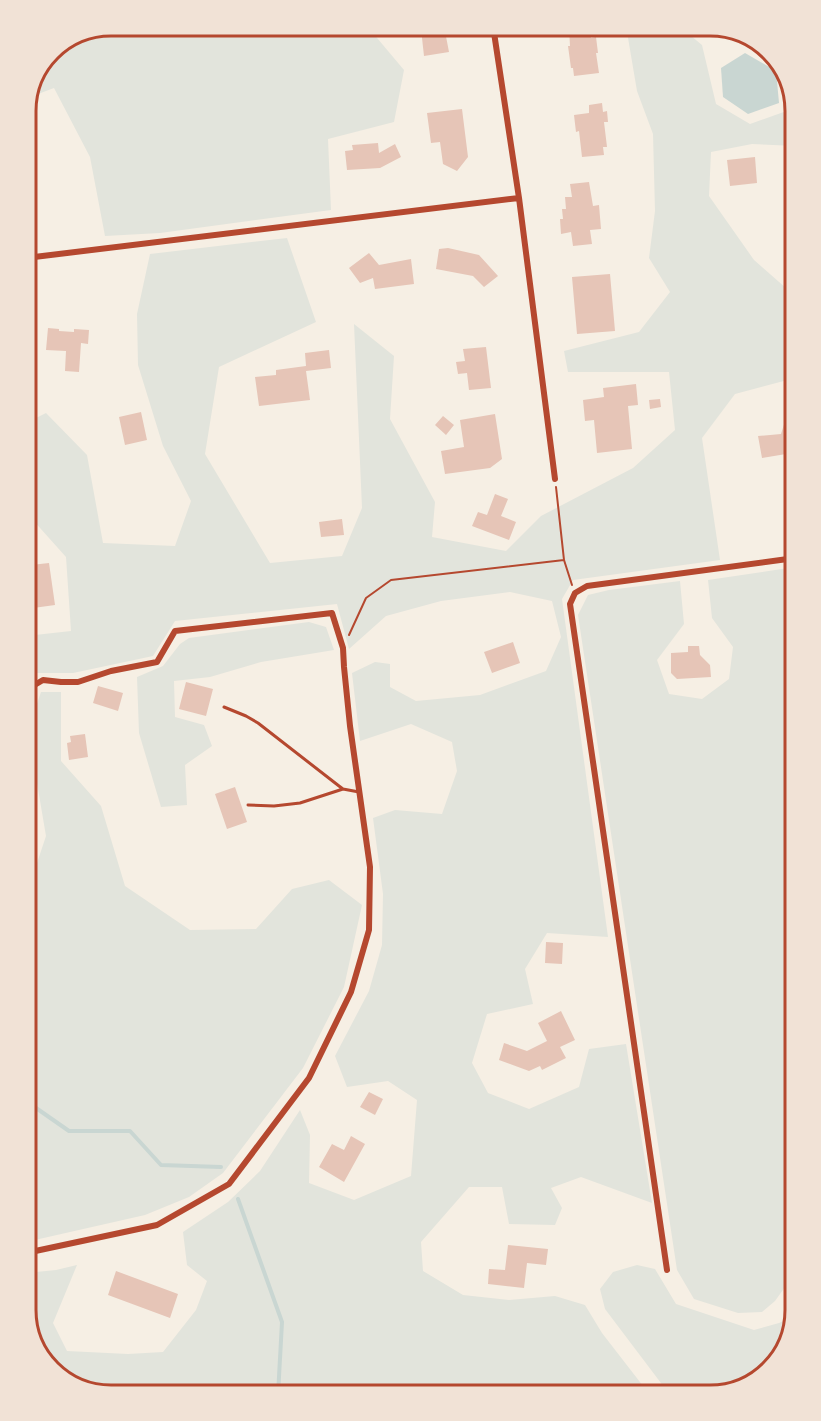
<svg xmlns="http://www.w3.org/2000/svg" width="821" height="1421" viewBox="0 0 821 1421" font-family="'Titillium Web',sans-serif">
<rect width="100%" height="100%" fill="#f6efe4"/>
<path fill="#e2e4dc" d="M111,26h256l37,44 -10,52 -66,17 3,71 -171,23 -55,3 -15,-79 -36,-69 -24,9 21,-47z
M626,26h53l23,19 14,59 34,20 45,-16v38l-43,-2 -41,8 -2,44 45,64 41,36v82l-60,16 -33,44 18,122 -147,20 -11,19 46,338 -61,-4 -22,36 8,35 -46,10 -15,49 16,30 41,16 50,-22 10,-38 37,-5 26,159 -71,-26 -30,11 11,20 -7,17 -46,-1 -7,-37h-33l-48,55 2,29 40,24 46,5 46,-4 30,9 17,28 48,62h-544l-42,-14 -30,-33 -8,-38v-37l30,-3 21,-5 -24,58 14,28 61,3 35,-2 33,-42 11,-29 -20,-16 -4,-33 45,-30 32,-31 40,-61 10,25 -1,48 45,17 57,-24 6,-76 -29,-19 -41,6 -12,-31 34,-65 13,-46 1,-51 -10,-76 22,-8 47,4 15,-43 -5,-29 -41,-18 -51,17 -8,-68 23,-11 15,2v23l26,14 64,-6 66,-24 15,-34 -9,-36 -42,-9 -69,9 -55,15 -37,33 -12,-45 -162,17 -22,35 -80,17h-37l-10,8v-45l45,-5 -5,-74 -34,-38 -6,-20v-76l20,-10 41,42 16,88 72,3 16,-45 -28,-55 -25,-81 -1,-51 13,-60 137,-16 29,84 -97,45 -14,87 65,109 72,-7 20,-48 -8,-184 40,32 -4,63 45,83 -3,35 74,14 35,-35 92,-48 42,-38 -6,-58h-101l-4,-21 75,-19 31,-40 -21,-34 6,-47 -2,-77 -16,-43z
M795,567v706l-20,28 -13,11 -24,1 -44,-14 -17,-29 -99,-655 10,-20 21,-5 71,-9 4,43 -27,36 12,34 33,5 27,-20 4,-32 -21,-29 -4,-38z
M309,622l17,5 8,23 -73,12 -51,15 -36,4 1,36 29,8 8,21 -27,19 2,40 -26,2 -22,-74 -2,-56 26,-11 17,-22 9,-6z
M41,692h20v69l40,45 24,80 65,44 66,-1 36,-40 37,-9 33,25 -18,82 -41,81 -80,105 -34,24 -44,18 -119,27v-66l3,-9 -3,-7v-295l10,1 10,-30 -18,-106z
M637,1265l18,4 21,35 78,26 25,-7 15,-7 -13,41 -33,30 -38,8h-40l-65,-86 -5,-20 13,-17z"/>
<path fill="#c9d6d2" d="M745,53l31,18 3,32 -31,11 -25,-17 -2,-29z"/>
<g fill="none" stroke-linecap="round" stroke-linejoin="round">
<path stroke="#c9d6d2" stroke-width="4" d="M26,1101l43,30h61l31,34 60,2
M238,1199l44,123 -4,73"/>
</g>
<path fill="#e6c5b7" d="M422,26h22l5,26 -25,4 -2,-18z
M584,26l1,7 5,-1 1,6 5,-1 2,16h-2l3,20 -25,3 -1,-8h-2l-3,-22h2l-1,-18z
M602,103l1,9 4,-1 1,11h-4l3,25h-4l1,8 -22,2 -3,-26 -3,1 -2,-17 15,-2v-8z
M462,109l6,48 -11,14 -14,-7 -3,-22 -9,1 -4,-30z
M378,143l1,10 16,-9 6,13 -21,11 -33,2 -2,-19 8,-1 -1,-5z
M755,157l2,26 -27,3 -3,-26z
M589,182l4,24 6,-1 2,24 -11,1 2,14 -19,2 -2,-14 -10,2 -1,-15h3l-1,-10h4l-1,-12h7l-2,-13z
M448,248l31,7 19,21 -14,11 -11,-11 -37,-7 3,-20z
M369,253l10,12 32,-6 3,25 -39,5 -2,-11 -13,5 -11,-15z
M610,274l5,57 -38,3 -5,-57z
M48,328l11,1v2l15,1v-3l15,1 -1,14 -7,-1 -2,29 -14,-1 1,-20 -20,-1z
M486,347l5,41 -22,2 -2,-17 -9,1 -2,-12 9,-1 -2,-12z
M329,350l2,18 -25,3 4,29 -51,6 -4,-29 21,-2v-5l30,-4 -1,-13z
M636,384l2,21 -10,1 4,43 -35,4 -3,-33 -9,1 -2,-21 21,-3 -1,-9z
M660,399l1,8 -11,2 -1,-9z
M141,412l6,28 -22,5 -6,-28z
M788,412l7,3v29l-3,9 -30,5 -4,-22 23,-2z
M495,414l7,45 -12,9 -45,6 -4,-23 23,-4 -4,-27z
M443,416l11,9 -8,10 -11,-10z
M495,494l13,5 -7,17 15,6 -7,18 -37,-14 6,-14 9,3z
M342,519l2,16 -23,2 -2,-15z
M29,545l2,20 18,-2 6,42 -29,4v-63z
M513,642l7,21 -28,10 -8,-21z
M688,646h11l1,9 10,10 1,12 -34,2 -6,-6v-20l17,-1z
M186,682l27,7 -7,27 -27,-7z
M98,686l25,7 -5,18 -25,-8z
M85,734l3,23 -19,3 -2,-17 4,-1 -1,-6z
M235,787l12,35 -20,7 -12,-35z
M546,942l17,1 -1,21 -17,-1z
M561,1011l14,29 -15,7 6,11 -24,12 -2,-4 -11,5 -30,-11 5,-17 23,8 20,-10 -9,-18z
M369,1092l14,7 -8,16 -15,-8z
M351,1136l14,8 -21,38 -25,-15 13,-23 12,6z
M508,1245l40,4 -2,16 -19,-2 -3,25 -36,-4 1,-15 16,1z
M116,1271l62,23 -8,24 -62,-23z"/>
<g fill="none" stroke-linecap="round" stroke-linejoin="round">
<path stroke="#b5482f" stroke-width="2" d="M556,487l8,73 8,25
M349,635l17,-37 25,-18 173,-20"/>
<path stroke="#b5482f" stroke-width="3" d="M224,707l22,9 12,7 81,63 4,3 16,3
M248,805l26,1 26,-3 43,-14"/>
<path stroke="#b5482f" stroke-width="6" d="M493,26l26,172 36,281
M26,258l493,-60
M26,1253l131,-28 72,-41 80,-106 42,-86 18,-62 1,-63 -20,-141 -6,-59 -1,-19 -11,-35 -157,18 -18,31 -46,9 -33,11h-17l-18,-2 -17,10
M667,1270l-97,-666 5,-11 12,-7 208,-28"/>
</g>
<path d="M0 0H821V1421H0ZM111 36H710A75 75 0 0 1 785 111V1310A75 75 0 0 1 710 1385H111A75 75 0 0 1 36 1310V111A75 75 0 0 1 111 36Z" fill="#f1e2d6" fill-rule="evenodd"/>
<path fill="none" stroke="#b5482f" stroke-width="3" d="M111 36H710A75 75 0 0 1 785 111V1310A75 75 0 0 1 710 1385H111A75 75 0 0 1 36 1310V111A75 75 0 0 1 111 36Z"/>
</svg>
